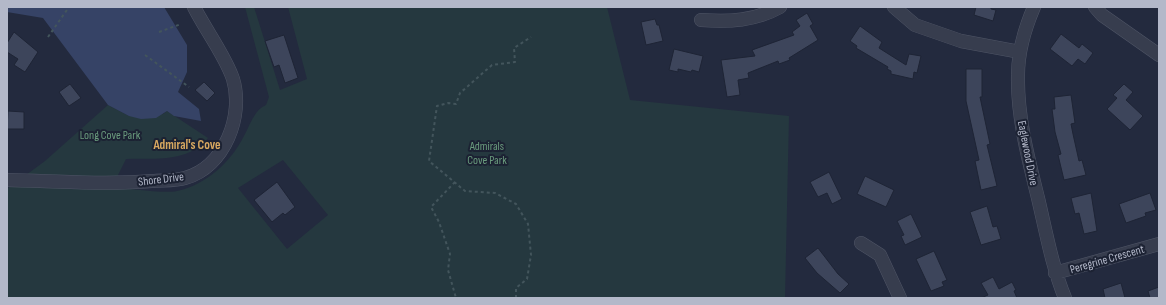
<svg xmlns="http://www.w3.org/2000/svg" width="1166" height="305" viewBox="0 0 1166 305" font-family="'Sofia Sans Condensed',sans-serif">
<rect width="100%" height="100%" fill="#232a3e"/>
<path fill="#25383f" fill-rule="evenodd" d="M245,7h9l26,83 27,-11 -19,-72h319l23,93 159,16 -4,182h-778v-109l38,-28 63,-56 21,11 34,-2 4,-3 41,27c-20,25 -53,20 -82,21l-14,28c16,1 51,7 65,4 29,-6 54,-29 67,-55 6,-11 10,-26 22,-31l3,-8zM283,160l45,55 -41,34 -49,-61z"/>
<path fill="#364366" d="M7,7h157l23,38v27l-9,20 21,17 2,12 -27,-5 -7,-5 -11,7 -15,1 -12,-3 -21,-11 -65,-87 -36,-6z"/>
<path fill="#3d455b" stroke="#1e2435" d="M976,7h15v2l5,1 -3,11 -19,-6z
M807,13l6,11 -3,2 8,14 -29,18 1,2 -11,4 -1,-3 -30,12 1,5 -11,2 2,15 -13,2 -6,-37 34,-4 -3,-6 42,-15 -2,-3 8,-6 -4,-6z
M655,19l2,6h2l4,16 -17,4 -5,-23z
M860,26l22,16 -3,6 27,17 3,-11 12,2 -4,17 -3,-1 -1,7 -22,-5v-3l-4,-2 1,-2 -32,-19 1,-2 -7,-5z
M14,32l24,20 -13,20 -11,-7 4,-6 -11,-7v-9z
M1061,34l18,14 3,-4 11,9 -8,11 -7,-5 -6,7 -22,-17z
M284,35l14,43 -13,5 -6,-18 -5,2 -9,-26z
M674,49l29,7 -4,16 -7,-2 -1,2 -13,-3v3l-9,-2z
M966,69h16v28h-2l10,47 -3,1 10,41 -16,4 -6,-29 4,-1 -13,-59z
M204,82l11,11 -8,8 -12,-11z
M70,84l11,14 -12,8 -10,-14z
M1124,84l9,8 -7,8 17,16 -13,14 -23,-21 10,-11 -4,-3z
M1071,95l4,28 -4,1 2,10 6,27 3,-1 4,15 -22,5 -6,-25 3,-1 -6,-22 -3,-23h3l-1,-12z
M8,111l16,1v17h-17z
M829,172l13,27 -10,5 -5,-11 -9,4 -8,-15z
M865,176l29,14 -8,17 -29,-13z
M277,182l18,25 -10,8 -2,-2 -11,9 -18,-22z
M1091,193l6,38 -13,3 -5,-21 -4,1 -4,-16z
M1150,193l6,17 -11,3 1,3 -20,7 -7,-19z
M987,206l6,21 4,-1 4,13 -20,6 -11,-33z
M911,214l11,23 -17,8 -4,-9 3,-1 -7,-14z
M818,248l20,26 11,10 -9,9 -23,-20 -12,-15z
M934,251l13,29 -5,2 2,4 -13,5 -15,-32z
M993,277l6,12 13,-7 4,8 -2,1 3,7h-36l7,-3 -7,-12z
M1121,283l4,15h-20l-2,-9z
M1159,287v11h-9l-2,-7z"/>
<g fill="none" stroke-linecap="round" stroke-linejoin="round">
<g stroke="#4f5566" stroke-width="14">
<path id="minor" d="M894,7l21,18 46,16 59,11
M1034,7c-9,21 -16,44 -16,68 -1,41 10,83 20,123 8,34 14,68 27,100
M1095,7l7,8 57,40
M701,20c28,2 54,1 79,-13
M7,180c48,1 97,5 145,1 11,-1 23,0 33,-3 40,-11 59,-63 48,-99 -7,-22 -28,-50 -39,-72
M861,243l19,12 20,43
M1055,273l104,-29"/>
</g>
<path stroke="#43555c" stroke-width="2" stroke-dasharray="3 3" stroke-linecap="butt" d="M159,32l22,-8
M48,37l21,-30
M145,55l44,32
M455,182l-24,25 8,15 11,32 -2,16 8,28
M516,298v-10l11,-9 4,-24 -3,-31 -12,-20 -21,-11 -30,-2 -36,-30 8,-55 11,-3 8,1 4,-11 32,-28 23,-3 -1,-14 17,-11"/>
<use href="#minor" stroke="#373d4e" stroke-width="13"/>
</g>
<g text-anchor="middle" stroke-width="4" stroke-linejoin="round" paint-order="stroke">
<g font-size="12" fill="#6a9b7d" stroke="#1c2233">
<text x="110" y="139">Long Cove Park</text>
<text x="487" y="150">Admirals<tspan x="487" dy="14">Cove Park</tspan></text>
</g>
<g font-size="12" fill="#b3b8c9" stroke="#1c2233">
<text transform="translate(1028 153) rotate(79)" y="4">Eaglewood Drive</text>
<text transform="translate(161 179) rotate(-7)" y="4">Shore Drive</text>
<text transform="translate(1107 259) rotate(-16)" y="4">Peregrine Crescent</text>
</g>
<g font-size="13" font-weight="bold" fill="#d7a760" stroke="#1c2233">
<text x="187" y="149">Admiral's Cove</text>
</g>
</g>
<rect width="1166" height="305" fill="none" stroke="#b3b8c9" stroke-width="16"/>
</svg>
